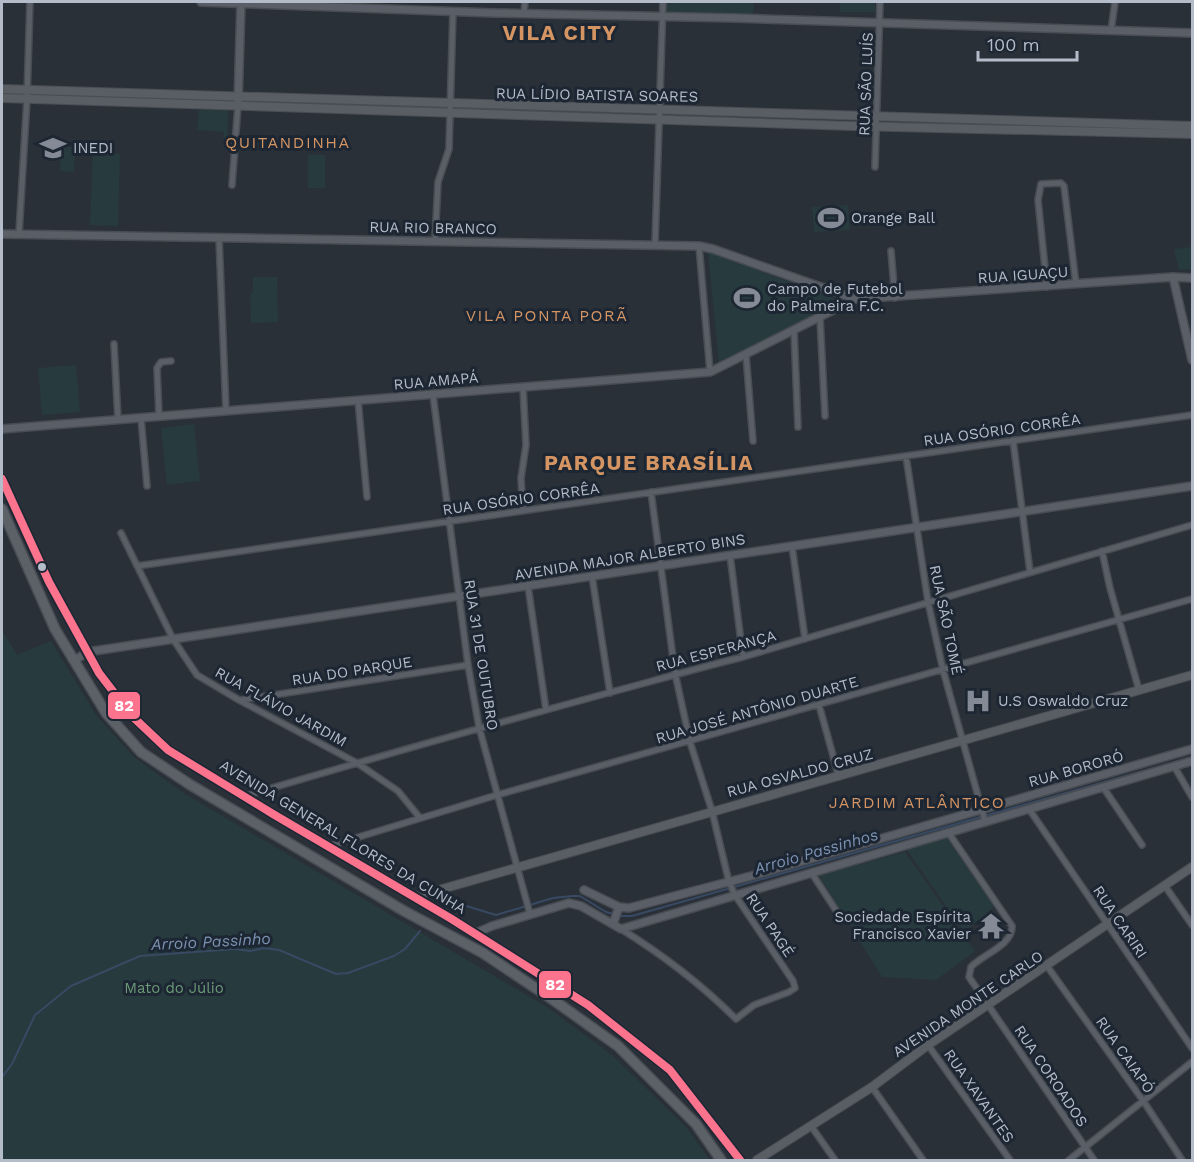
<svg xmlns="http://www.w3.org/2000/svg" width="1194" height="1162" viewBox="0 0 1194 1162" font-family="'Work Sans',sans-serif">
<rect width="100%" height="100%" fill="#2a3038"/>
<path fill="#273a3e" d="M663,2h91l-1,11 -5,5 -85,-1z
M840,2l35,1v9h-35z
M199,110h29l-1,38h-4l1,-16 -27,-2z
M61,147h14l-1,25 -14,-1z
M93,153l27,1 -2,72 -28,-1z
M308,155h17v33h-17z
M848,205l2,25 -36,2 -2,-25z
M1192,247v22l-13,1 -5,-21z
M708,252l134,49 -123,61z
M253,277h24l1,45 -27,1 -1,-30h3z
M76,365l4,47 -38,3 -4,-47z
M194,424l6,57 -33,4 -6,-57z
M2,630l15,25 34,-14 45,74 39,43 50,36 362,213 65,48 74,72 24,33h-708z
M946,836l48,71 -30,25 -57,-82z
M905,852l70,99 -39,29 -54,-3 -63,-102z"/>
<g fill="none" stroke-linecap="round" stroke-linejoin="round">
<path stroke="#384963" stroke-width="2" d="M446,902h7l43,13 57,-17 19,-2h8l26,16 14,4h12l560,-159
M2,1077l10,-13 23,-49 36,-29 69,-30 95,-7 15,2 14,-3 15,2 57,24 12,-1 46,-17 11,-7 15,-18"/>
<g stroke="#484c53" stroke-width="8">
<path id="minor" d="M524,13l1,-11
M1111,31l4,-29
M875,167l5,-165
M232,185l6,-80
M19,234l8,-136 3,-96
M219,238l7,173
M435,241l3,-59 11,-33 4,-138
M655,245l8,-243
M699,246l11,126
M891,251l4,47
M1047,287l-9,-87 3,-16 20,-1 3,3 12,98
M820,317l5,99
M794,330l4,97
M114,344l4,76
M746,355l7,86
M433,395l35,270 11,62 51,187
M358,400l9,97
M159,416l-2,-48 4,-6 10,-1
M141,418l6,68
M1013,440l17,132
M906,456l22,146 15,68 42,151
M523,511l-2,-33 5,-33 -3,-58
M121,533l52,106 24,36 42,25 118,63 41,28 22,27
M792,546l13,93
M1102,551l8,37 29,102
M730,555l13,102
M137,566l1055,-151
M592,576l18,117
M528,586l18,124
M241,700l227,-35
M819,705l20,72
M1174,766l18,31
M1103,787l39,58
M245,796c117,-35 235,-68 352,-100 49,-13 97,-27 146,-39l449,-132
M1029,809l163,239
M948,832l64,94c1,19 -30,29 -41,41l-2,10 125,183
M329,846l168,-51 695,-196
M811,872l30,46
M1165,886l27,39
M621,929c42,26 80,55 115,90l18,-14 35,-13 6,-4 -2,-7 -58,-86 -6,-13 -17,-71 -22,-69 -15,-69 -24,-181
M1047,966l97,136 38,58
M928,1045l82,115
M872,1087l51,73
M811,1126l24,34
M1069,1160l123,-98"/>
</g>
<g stroke="#484c53" stroke-width="10">
<path id="tertiary" d="M201,2l293,11 241,5 457,15
M238,105l3,-103
M2,234l697,12 14,3 142,50 318,-22 19,1
M1173,277l19,83
M2,429l708,-57 145,-73
M74,661l13,-9 1105,-166
M584,890l35,17 10,1 122,-32 441,-127
M613,924l6,-17
M476,933l16,-7 77,-23 12,3 40,23 571,-168"/>
</g>
<g stroke="#484c53" stroke-width="10">
<path id="secondary" d="M2,89l1190,37
M2,98l850,28 340,8
M414,897l778,-222
M757,1160l115,-73 56,-42 264,-178"/>
</g>
<g stroke="#484c55" stroke-width="12">
<path id="primary" d="M2,479l47,103 50,91 33,43 36,34 105,64 177,104 138,87 82,65 70,90
M2,509l53,120 51,84 35,39 48,32 215,127 79,42 69,46 66,47 78,78 25,36"/>
</g>
<use href="#minor" stroke="#5a5e66" stroke-width="5"/>
<use href="#tertiary" stroke="#5a5e66" stroke-width="7"/>
<use href="#secondary" stroke="#595d64" stroke-width="8"/>
<use href="#primary" stroke="#5c6168" stroke-width="9"/>
<g stroke="#1d2633" stroke-width="12">
<path id="bus-1" d="M2,479l47,103 50,91 33,43 36,34 105,64 177,104 138,87 82,65 70,90"/>
</g>
<use href="#bus-1" stroke="#fc738d" stroke-width="8"/>
</g>
<defs>
<g id="school-bare" transform="scale(2.07)"><path d="M0-5L7-2L0 1L-7-2ZM-4 1L0 2.5L4 1V4Q0 6-4 4Z" fill="#848b96" stroke="#1d2633" stroke-width="2.5" paint-order="stroke"/></g>
<g id="stadium-bare" transform="scale(2.07)"><path d="M0-5a6.5 5 0 1 0 0 10a6.5 5 0 1 0 0-10ZM-3.5-1.8h7v3.6h-7Z" fill="#848b96" stroke="#1d2633" stroke-width="2.5" paint-order="stroke"/></g>
<g id="hospital-bare" transform="scale(2.07)"><path d="M-5-5h3v3.5h4V-5h3V5h-3V1.5h-4V5h-3Z" fill="#848b96" stroke="#1d2633" stroke-width="2.5" paint-order="stroke"/></g>
<g id="temple-bare" transform="scale(2.07)"><path d="M0-6L5-2H3V0L6.5 2.5H4V6H1.5V3h-3V6H-4V2.5H-6.5L-3 0V-2H-5Z" fill="#848b96" stroke="#1d2633" stroke-width="2.5" paint-order="stroke"/></g>
</defs>
<g fill-rule="evenodd">
<use href="#school-bare" x="53" y="148"/>
<use href="#stadium-bare" x="831" y="218"/>
<use href="#stadium-bare" x="747" y="298"/>
<use href="#hospital-bare" x="978" y="701"/>
<use href="#temple-bare" x="991" y="926"/>
</g>
<circle fill="#b4bcc9" stroke="#1d2633" stroke-width="2" cx="42" cy="567" r="5"/>
<g text-anchor="middle" stroke-width="6" stroke-linejoin="round" paint-order="stroke">
<g font-size="15" fill="#b4bcc9" stroke="#1d2633">
<text transform="translate(866 84) rotate(-88)" y="5">RUA SÃO LUÍS</text>
<text transform="translate(597 95) rotate(1)" y="5">RUA LÍDIO BATISTA SOARES</text>
<text transform="translate(433 228) rotate(1)" y="5">RUA RIO BRANCO</text>
<text transform="translate(1023 275) rotate(-4)" y="5">RUA IGUAÇU</text>
<text transform="translate(436 381) rotate(-5)" y="5">RUA AMAPÁ</text>
<text transform="translate(1002 430) rotate(-8)" y="5">RUA OSÓRIO CORRÊA</text>
<text transform="translate(521 499) rotate(-8)" y="5">RUA OSÓRIO CORRÊA</text>
<text transform="translate(630 557) rotate(-9)" y="5">AVENIDA MAJOR ALBERTO BINS</text>
<text transform="translate(946 620) rotate(78)" y="5">RUA SÃO TOMÉ</text>
<text transform="translate(716 651) rotate(-15)" y="5">RUA ESPERANÇA</text>
<text transform="translate(481 655) rotate(81)" y="5">RUA 31 DE OUTUBRO</text>
<text transform="translate(352 671) rotate(-9)" y="5">RUA DO PARQUE</text>
<text transform="translate(281 707) rotate(29)" y="5">RUA FLÁVIO JARDIM</text>
<text transform="translate(757 710) rotate(-16)" y="5">RUA JOSÉ ANTÔNIO DUARTE</text>
<text transform="translate(1076 769) rotate(-16)" y="5">RUA BORORÓ</text>
<text transform="translate(800 773) rotate(-15)" y="5">RUA OSVALDO CRUZ</text>
<text transform="translate(343 837) rotate(31)" y="5">AVENIDA GENERAL FLORES DA CUNHA</text>
<text transform="translate(1120 922) rotate(56)" y="5">RUA CARIRI</text>
<text transform="translate(770 925) rotate(56)" y="5">RUA PAGÉ</text>
<text transform="translate(968 1004) rotate(-34)" y="5">AVENIDA MONTE CARLO</text>
<text transform="translate(1125 1055) rotate(55)" y="5">RUA CAIAPÓ</text>
<text transform="translate(1051 1076) rotate(56)" y="5">RUA COROADOS</text>
<text transform="translate(979 1096) rotate(55)" y="5">RUA XAVANTES</text>
</g>
<g font-size="15" fill="#b4bcc9" stroke="#1d2633" text-anchor="start">
<text x="73" y="153">INEDI</text>
<text x="851" y="223">Orange Ball</text>
<text x="767" y="294">Campo de Futebol<tspan x="767" dy="17">do Palmeira F.C.</tspan></text>
<text x="998" y="706">U.S Oswaldo Cruz</text>
<text x="971" y="922" text-anchor="end">Sociedade Espírita<tspan x="971" dy="17">Francisco Xavier</tspan></text>
</g>
<g font-size="15" fill="#6b9a76" stroke="#1d2633">
<text x="174" y="993">Mato do Júlio</text>
</g>
<g font-size="16" letter-spacing="1.5" fill="#d59563" stroke="#1d2633">
<text x="288" y="148">QUITANDINHA</text>
<text x="547" y="321">VILA PONTA PORÃ</text>
<text x="917" y="808">JARDIM ATLÂNTICO</text>
</g>
<g font-size="16" font-style="italic" fill="#7c92b1" stroke="#1d2633">
<text transform="translate(816 851) rotate(-16)" y="6">Arroio Passinhos</text>
<text transform="translate(211 941) rotate(-3)" y="6">Arroio Passinho</text>
</g>
<g font-size="21" font-weight="bold" letter-spacing="1.5" fill="#d59563" stroke="#1d2633">
<text x="560" y="40">VILA CITY</text>
<text x="649" y="470">PARQUE BRASÍLIA</text>
</g>
</g>
<g stroke="#1d2633" stroke-width="2">
<rect x="107" y="691" width="34" height="29" rx="6" fill="#fc738d"/>
<rect x="538" y="970" width="34" height="29" rx="6" fill="#fc738d"/>
</g>
<g font-size="16" text-anchor="middle" font-weight="bold" fill="#fff">
<text x="124" y="711">82</text>
<text x="555" y="990">82</text>
</g>
<rect width="1194" height="1162" fill="none" stroke="#b4bcc9" stroke-width="6"/>
<path d="M978 51v9h99v-9" fill="none" stroke="#b4bcc9" stroke-width="3"/>
<text x="987" y="51" font-size="18" fill="#b4bcc9" stroke="#1d2633" stroke-width="4.5" paint-order="stroke">100 m</text>
</svg>
